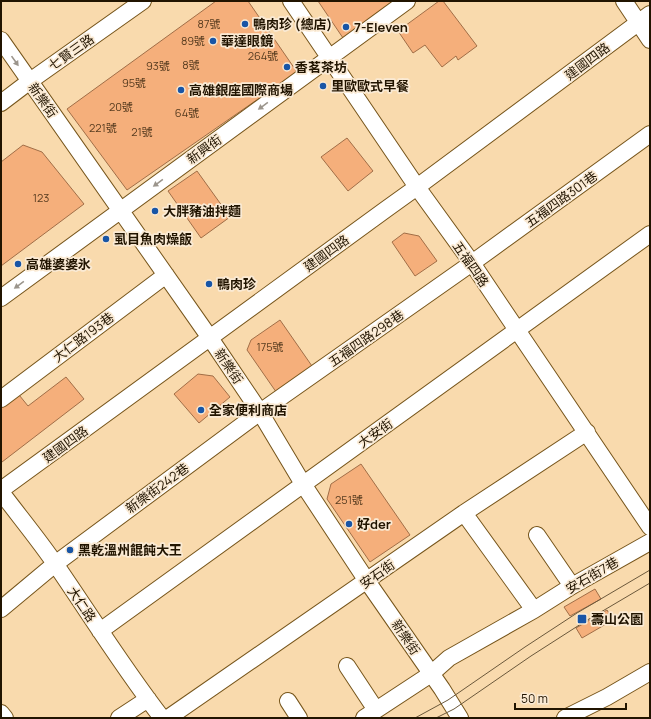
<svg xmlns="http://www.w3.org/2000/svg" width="651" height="719" viewBox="0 0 651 719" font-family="Manrope,'Noto Sans TC',sans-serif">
<rect width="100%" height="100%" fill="#f9daad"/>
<path fill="#f5af7b" stroke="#a16e47" d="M216,1h32l49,71 -170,118 -60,-81z
M318,1h75l-50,37z
M439,1h4l34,45 -19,14 -2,-4 -14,11 -17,-22 -12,8 -15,-22z
M347,138l26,33 -25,20 -27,-34z
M23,145l19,7 42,52 -83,62v-104z
M197,171l33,46 -29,21 -33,-47z
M404,233l15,3 18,25 -22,15 -23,-34z
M280,320l41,59 -40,20 -34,-49 4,-10z
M198,374l15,2 17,21 -31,26 -25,-29z
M66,377l18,22 -82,63 -1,-1v-68l10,-8 17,21z
M361,464l49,71 -40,27 -43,-63 4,-15z
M595,589l6,10 -31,17 -6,-9z
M607,610l6,10 -31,18 -6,-10z"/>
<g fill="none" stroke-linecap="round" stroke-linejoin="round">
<g stroke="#76551b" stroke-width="18">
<path id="minor" d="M291,1l126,186 55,76 45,67 133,197
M624,1l26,39
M1,40l209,298 50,74 43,72 64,97 75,108 18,29
M1,103l29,-22 113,-80
M1,298l406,-297
M1,399l165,-124
M1,490l384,-280 32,-23 233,-173
M1,492c18,24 38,48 55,73 35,51 68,104 106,153
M464,513l70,97
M537,535l35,51
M1,609l54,-45 205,-152 212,-149 178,-129
M100,631l550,-397
M347,666l29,44
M288,701l11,17
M1,713l4,5
M119,718l29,-19
M168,718l296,-205 123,-81
M364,718l67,-44 18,-16 85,-48 38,-24 78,-44
M565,718l42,-21 43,-25"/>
</g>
<use href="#minor" stroke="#fff" stroke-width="16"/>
<path stroke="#6b583b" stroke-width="1" d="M415,718l33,-18 77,-53 52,-34 73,-43
M436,718l18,-9 77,-53 53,-34 66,-39"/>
</g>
<defs><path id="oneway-solid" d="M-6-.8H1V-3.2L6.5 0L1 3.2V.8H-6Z"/></defs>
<g fill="#9b958c">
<use href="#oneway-solid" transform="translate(15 61) rotate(55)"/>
<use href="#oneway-solid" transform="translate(263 106) rotate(144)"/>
<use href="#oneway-solid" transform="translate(158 183) rotate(144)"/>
<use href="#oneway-solid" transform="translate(19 285) rotate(144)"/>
</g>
<g fill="#1855a6" stroke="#faead4" stroke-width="1.5">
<circle cx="245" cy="24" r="4"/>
<circle cx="346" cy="27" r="4"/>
<circle cx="213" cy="41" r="4"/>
<circle cx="287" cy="67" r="4"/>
<circle cx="323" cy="86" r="4"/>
<circle cx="181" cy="90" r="4"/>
<circle cx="155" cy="211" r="4"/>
<circle cx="106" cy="239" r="4"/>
<circle cx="18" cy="264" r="4"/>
<circle cx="209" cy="284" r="4"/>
<circle cx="201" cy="410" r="4"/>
<circle cx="349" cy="524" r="4"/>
<circle cx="70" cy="550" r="4"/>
<rect x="577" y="614" width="10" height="10" rx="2"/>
</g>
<g text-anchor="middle" stroke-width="3.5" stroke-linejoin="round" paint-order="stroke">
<g font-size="11" fill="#563b1f">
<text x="209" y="28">87號</text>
<text x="193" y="45">89號</text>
<text x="263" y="60">264號</text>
<text x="191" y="69">8號</text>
<text x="158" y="70">93號</text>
<text x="134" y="87">95號</text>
<text x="121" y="111">20號</text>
<text x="187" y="117">64號</text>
<text x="103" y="132">221號</text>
<text x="142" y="136">21號</text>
<text x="41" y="202">123</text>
<text x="270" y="351">175號</text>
<text x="349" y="504">251號</text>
</g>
<g font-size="13" font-weight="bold" fill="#211400" stroke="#faead4" text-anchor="start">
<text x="253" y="29">鴨肉珍 (總店)</text>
<text x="354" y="32">7-Eleven</text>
<text x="221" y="46">華達眼鏡</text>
<text x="295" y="72">香茗茶坊</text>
<text x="331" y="91">里歐歐式早餐</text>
<text x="189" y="95">高雄銀座國際商場</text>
<text x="163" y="216">大胖豬油拌麵</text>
<text x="114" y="244">虱目魚肉燥飯</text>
<text x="26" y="269">高雄婆婆氷</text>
<text x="217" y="289">鴨肉珍</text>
<text x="209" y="415">全家便利商店</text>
<text x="357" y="529">好der</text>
<text x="78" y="555">黑乾溫州餛飩大王</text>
<text x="591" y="624">壽山公園</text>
</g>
<g font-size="13" fill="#211400" stroke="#faead4">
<text transform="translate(71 52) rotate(-35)" y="5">七賢三路</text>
<text transform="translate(587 61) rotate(-37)" y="5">建國四路</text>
<text transform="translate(43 100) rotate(55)" y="5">新樂街</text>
<text transform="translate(204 149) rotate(-36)" y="5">新興街</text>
<text transform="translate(561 199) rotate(-36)" y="5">五福四路301巷</text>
<text transform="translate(326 253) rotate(-36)" y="5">建國四路</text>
<text transform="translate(471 264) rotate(55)" y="5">五福四路</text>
<text transform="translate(83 337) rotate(-37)" y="5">大仁路193巷</text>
<text transform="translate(366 338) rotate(-35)" y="5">五福四路298巷</text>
<text transform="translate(229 366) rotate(56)" y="5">新樂街</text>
<text transform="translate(375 433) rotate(-36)" y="5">大安街</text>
<text transform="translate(65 444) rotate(-36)" y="5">建國四路</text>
<text transform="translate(157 488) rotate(-36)" y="5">新樂街242巷</text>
<text transform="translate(377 574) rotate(-35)" y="5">安石街</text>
<text transform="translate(592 575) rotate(-30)" y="5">安石街7巷</text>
<text transform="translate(82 604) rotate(56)" y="5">大仁路</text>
<text transform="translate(406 637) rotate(56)" y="5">新樂街</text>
</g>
</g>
<rect width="651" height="719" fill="none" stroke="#211400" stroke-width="4"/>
<path d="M515 703v6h111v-6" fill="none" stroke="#211400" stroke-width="2"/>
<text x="521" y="703" font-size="12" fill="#211400" stroke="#faead4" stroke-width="3" paint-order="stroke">50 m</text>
</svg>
